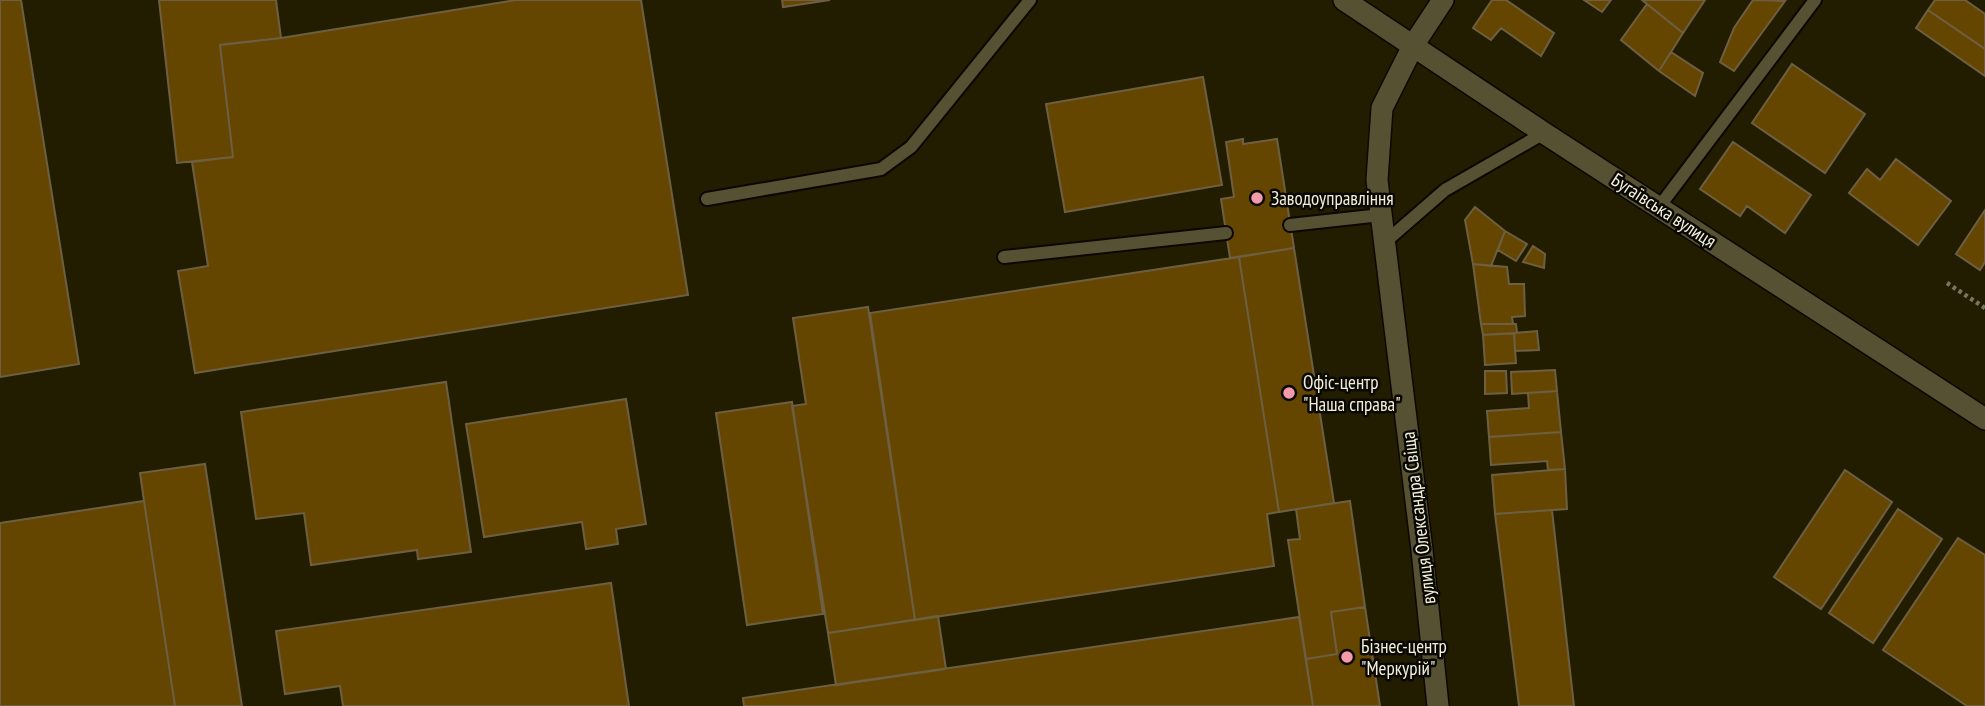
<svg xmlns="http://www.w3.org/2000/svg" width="1985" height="706" viewBox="0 0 1985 706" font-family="'PT Sans Narrow',sans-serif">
<rect width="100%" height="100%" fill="#221d01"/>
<path fill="#644600" stroke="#6e5f43" stroke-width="2" d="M0,0h21l58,364 -79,13z
M159,0h117l5,38 -61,7 13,112 -56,6z
M516,0h125l47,295 -493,78 -17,-102 30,-5 -16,-104 41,-5 -13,-112 61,-7z
M782,0h48l-47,7z
M1492,0h14l48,33 -13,23 -40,-28 -10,12 -18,-12z
M1584,0h27l-9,12z
M1642,0h63l-22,33z
M1753,0l32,1 -51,70 -14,-9 14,-34z
M1935,0h30l20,14v35l-57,-39z
M1647,4l36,29 -24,38 -38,-31z
M1928,10l57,39v27l-69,-48z
M1671,52l32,21 -8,23 -36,-25z
M1792,64l73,50 -40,59 -73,-50z
M1203,77l19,108 -157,27 -19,-108z
M1243,139v5l34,-5 17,109 -64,10 -9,-59 13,-2 -8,-55z
M1733,142l78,53 -26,38 -38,-27 -7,10 -40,-27z
M1896,159l55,42 -33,44 -69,-52 18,-24 13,11z
M1475,207l30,24 -14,35 -18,-2 -8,-44z
M1985,210v52l-5,8 -24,-16z
M1505,231l22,13 -11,17 -18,-11z
M1533,246l12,8 -1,14 -21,-6z
M1294,248l40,255 -55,9 -40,-255z
M1239,257l40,255 -12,2 7,52 -359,54 -45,-307z
M1473,264l34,3 2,17h15l1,32 -13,1 1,7h-32z
M868,307l47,313 -87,13 -36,-227 14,-2 -13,-86z
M1481,324h35l1,9 -34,2z
M1537,331l2,19 -24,1 -1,-18z
M1514,333l2,30 -31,2 -2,-30z
M1555,370l2,21 -45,3 -1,-22z
M1485,371h21l1,22 -22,1z
M446,382l25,170 -53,7 -1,-9 -106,15 -7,-52 -48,6 -15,-107z
M1557,391l4,41 -72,5 -2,-26 42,-3 -1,-15z
M626,399l20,125 -30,5 2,15 -32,5 -4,-27 -98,15 -18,-113z
M792,402l31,212 -76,11 -31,-212z
M1561,432l4,37 -17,1 -1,-9 -56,4 -2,-28z
M205,464l37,242h-67l-31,-205 -4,-28z
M1565,469l2,40 -72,5 -3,-39z
M1845,470l47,32 -71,107 -47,-32z
M144,501l31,205h-175v-183z
M1350,501l15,106 -34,5 6,42 -31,5 -18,-119 12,-1 -4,-30z
M1898,509l44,30 -69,104 -44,-30z
M1552,510l22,196h-55l-24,-192z
M1958,538l27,17v151h-18l-84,-56z
M611,583l18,123h-286l-3,-20 -55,8 -9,-63z
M1365,607l15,99h-67l-7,-47 31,-5 -6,-42z
M938,616l8,53 -110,16 -8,-52z
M1299,617l14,89h-569l-1,-8z"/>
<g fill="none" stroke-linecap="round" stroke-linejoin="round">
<g stroke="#0c0700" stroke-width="16">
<path id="lane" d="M707,199l174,-30 30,-22 119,-147
M1659,207l156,-207
M1290,225l91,-10
M1384,243l61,-53 99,-57
M1004,257l222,-24"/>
</g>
<g stroke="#0c0700" stroke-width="24">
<path id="street" d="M1438,706l-16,-156 -45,-370 5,-72 32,-64 29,-44"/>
</g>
<g stroke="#0c0700" stroke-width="24">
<path id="secondary" d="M1344,0l200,133 441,286"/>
</g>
<path stroke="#79755e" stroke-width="4.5" stroke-dasharray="3.5 3.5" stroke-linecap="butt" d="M1947,283l38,25"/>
<use href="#lane" stroke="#565133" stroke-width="12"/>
<use href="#street" stroke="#565133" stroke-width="21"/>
<use href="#secondary" stroke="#565133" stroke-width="21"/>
</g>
<g fill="#f39aab" stroke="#090801" stroke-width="2.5">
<circle cx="1257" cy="198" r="7"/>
<circle cx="1289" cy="393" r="7"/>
<circle cx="1347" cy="657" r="7"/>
</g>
<g text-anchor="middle" stroke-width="5" stroke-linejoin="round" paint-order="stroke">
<g font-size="19" fill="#f2efde" stroke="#090801" text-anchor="start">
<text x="1271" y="205">Заводоуправління</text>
<text x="1303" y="389">Офіс-центр<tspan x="1303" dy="22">"Наша справа"</tspan></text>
<text x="1361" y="653">Бізнес-центр<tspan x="1361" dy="22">"Меркурій"</tspan></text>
</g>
<g font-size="19" fill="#f2efde" stroke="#090801">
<text transform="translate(1664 210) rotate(33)" y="7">Бугаївська вулиця</text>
<text transform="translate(1418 518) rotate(-97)" y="7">вулиця Олександра Свіща</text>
</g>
</g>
</svg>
